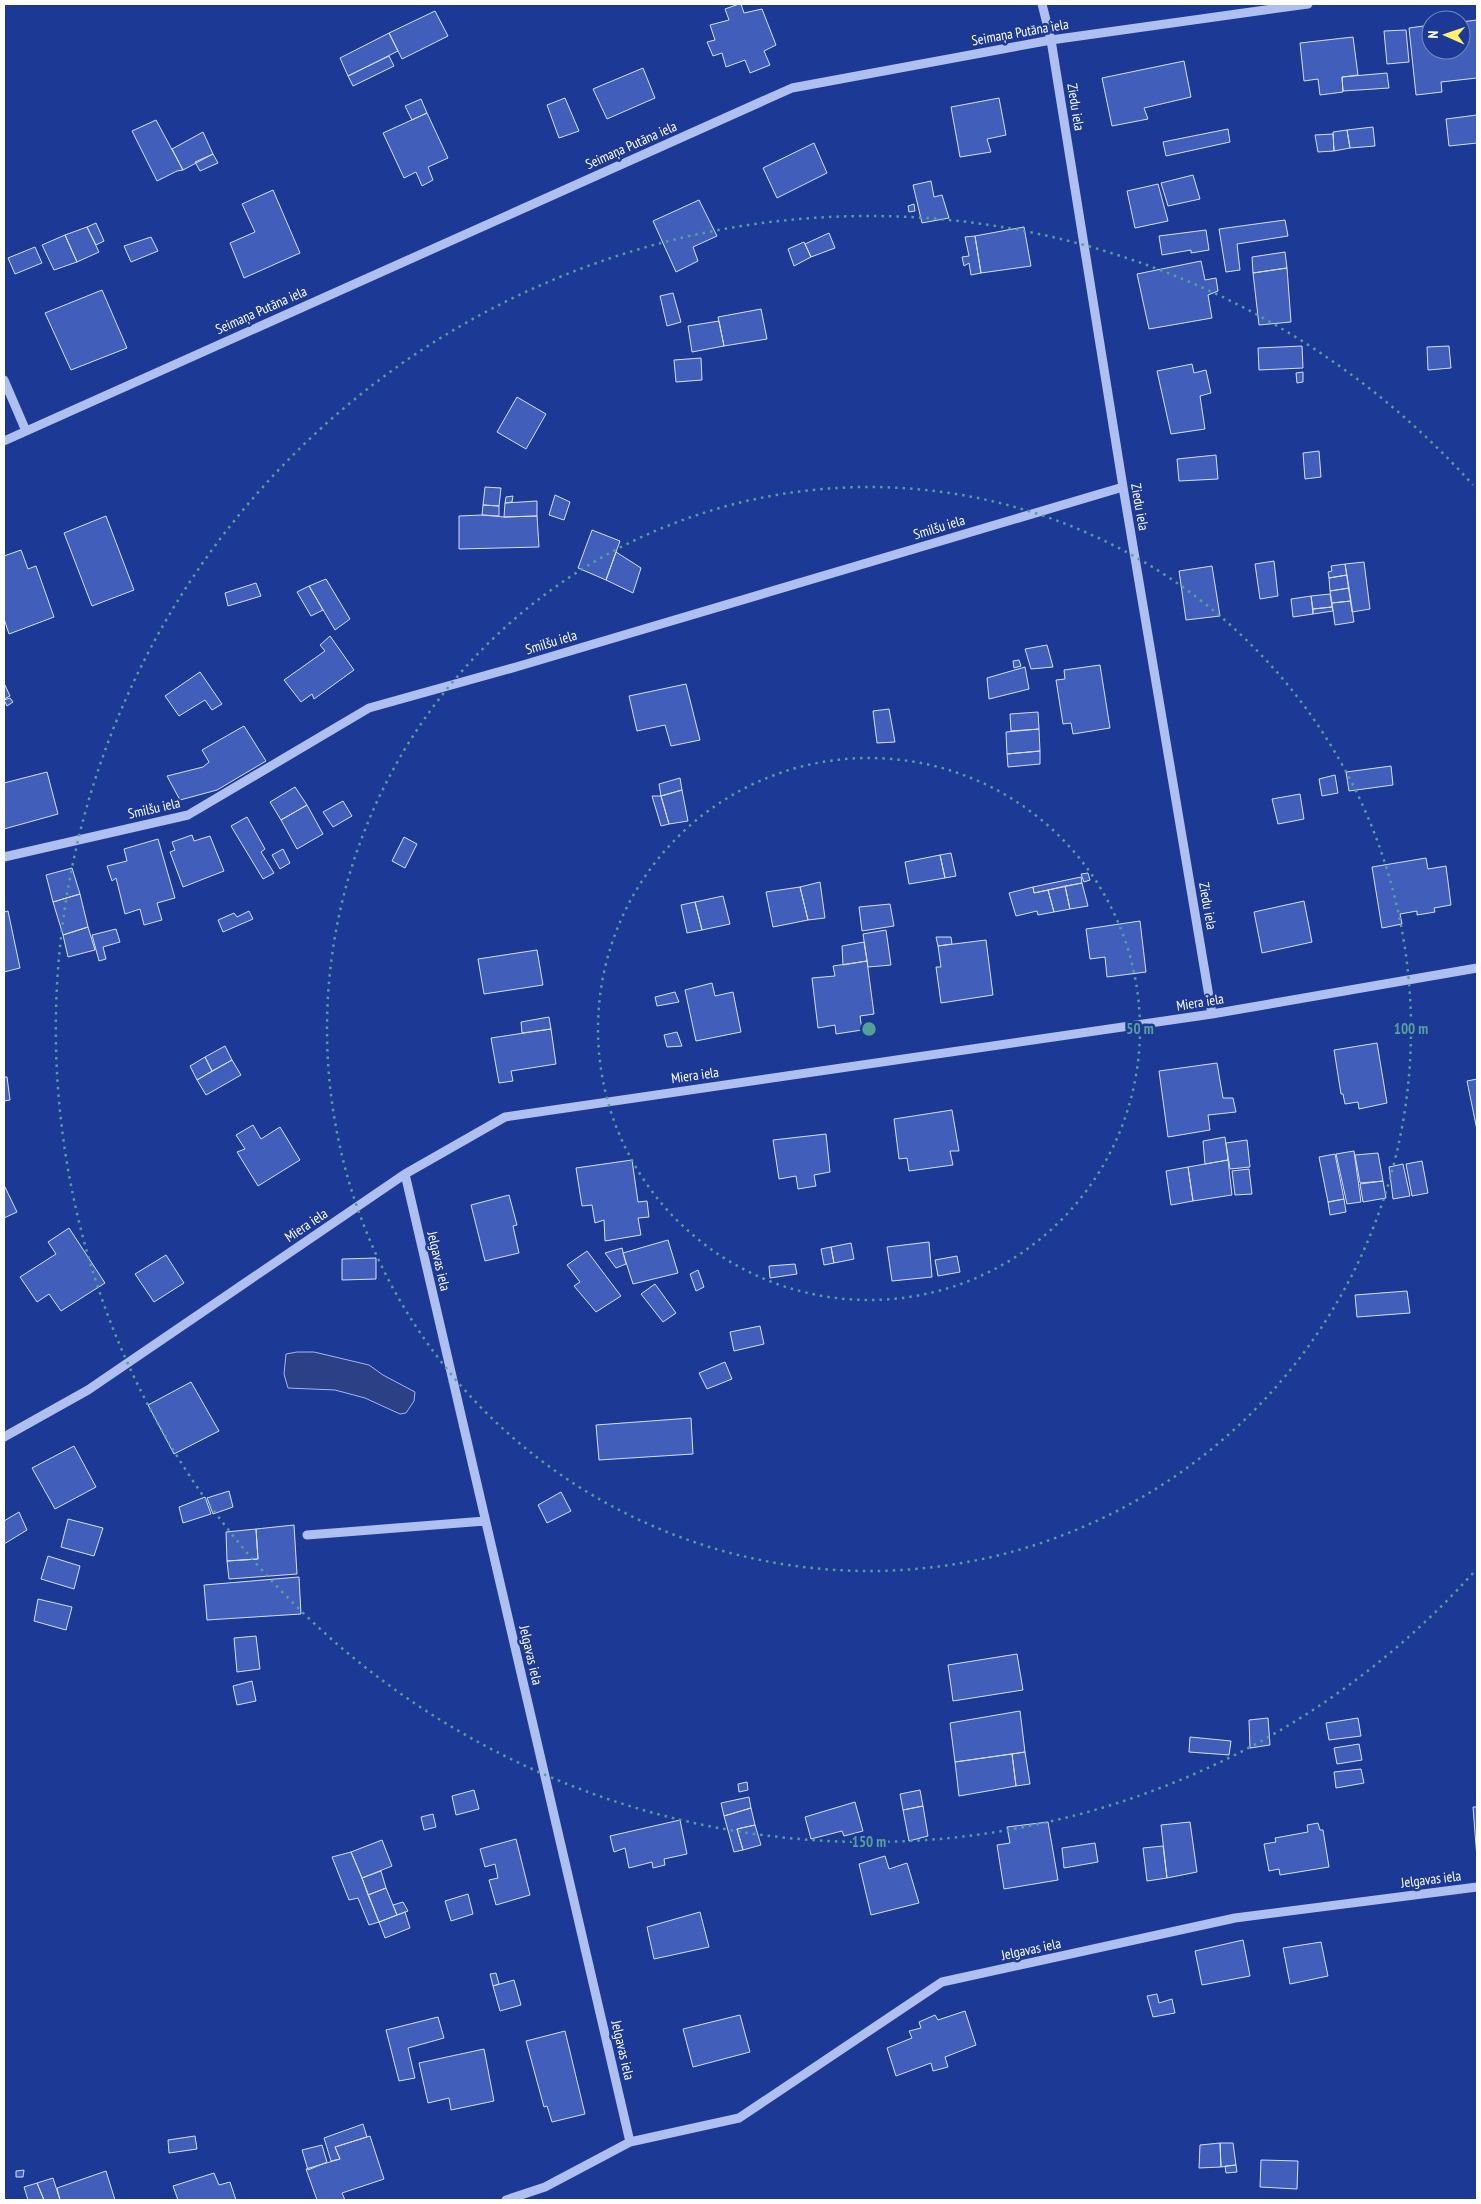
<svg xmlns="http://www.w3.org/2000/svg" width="1481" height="2204" viewBox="0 0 1481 2204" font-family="'PT Sans Narrow',sans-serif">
<rect width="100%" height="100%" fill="#1c3995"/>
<path fill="#2b4085" stroke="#a2b7f1" d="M297,1352h17l55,13 14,10 32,17 -1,9 -8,12 -6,1 -35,-16 -30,-8 -47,-2 -4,-14 2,-20z"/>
<path fill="#415fba" stroke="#d5dffb" d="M739,4h2l3,9 18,-4 14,36 -12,6 6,14 -20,8 -5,-13 -19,7 -4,-14 -9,3 -6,-14 8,-2 -5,-15 19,-5 -4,-11z
M435,11l13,25 -46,23 -13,-26z
M1477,20v58l-36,4 1,10 -26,3 -7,-67 22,-3v25h30v-28z
M1406,30l3,32 -22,2 -3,-33z
M389,33l9,18 -50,25 -8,-18z
M1353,37l5,38 -16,2 1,15 -23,3 -2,-16 -14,2 -4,-38z
M389,56l5,10 -41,20 -5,-10z
M1184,61l7,36 -47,11 4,11 -36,7 -10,-48z
M643,68l12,30 -48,21 -14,-30z
M1387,73l2,15 -46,3 -1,-14z
M565,98l14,33 -20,7 -12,-33z
M999,98l7,37 -19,4 4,13 -31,5 -9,-50z
M421,99l6,14 -15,7 -7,-14z
M427,113l21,45 -20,9 5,13 -11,6 -6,-14 -12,6 -21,-45z
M1477,115v28l-28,3 -3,-27z
M156,120l27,50 -6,1 -20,10 -25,-50z
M1373,127l2,19 -25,2 -3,-18z
M1228,129l2,13 -64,14 -3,-14z
M1347,130l3,18 -16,3 -1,-19z
M203,132l10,22 -30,16 -11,-21z
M1333,134l1,17 -16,1 -3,-17z
M814,143l13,30 -50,25 -14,-30z
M213,154l5,9 -18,8 -5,-9z
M1193,175l7,24 -32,7 -7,-23z
M931,181l3,16 8,-2 7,23 -27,5 -9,-38z
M1158,184l10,37 -33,7 -8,-37z
M273,190l27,63 -56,25 -14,-35 25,-11 -13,-28z
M699,200l18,36 -24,11 5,14 -22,11 -23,-51z
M914,204l1,7 -6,1 -1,-6z
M1285,220l3,16 -51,8 3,26 -14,2 -7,-43z
M96,223l8,18 -8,4 -9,-18z
M87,227l12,25 -22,10 -12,-27z
M1024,227l7,39 -50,7 -6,-37z
M1206,230l3,20 -18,3v-3l-29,5 -3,-19z
M829,233l6,15 -24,9 -6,-13z
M65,235l12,27 -23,8 -12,-25z
M975,236l6,37 -10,2 -2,-12 -5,3 -2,-9 7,-1 -4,-19z
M151,237l7,14 -27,11 -7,-16z
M804,242l7,15 -17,9 -6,-17z
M35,247l7,16 -27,11 -7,-16z
M1285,252l2,16 -34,5 -1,-16z
M1201,261l4,19 11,-2 2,13 -10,4 4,23 -63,11 -12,-55z
M1287,268l4,54 -32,3 -6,-52z
M102,290l25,58 -56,22 -26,-57z
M673,293l8,29 -14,4 -7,-30z
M761,309l6,30 -43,7 -6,-29z
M719,321l5,25 -32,6 -4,-26z
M1302,346l1,22 -44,2 -1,-22z
M1449,346l2,22 -23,2 -1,-23z
M701,358l1,22 -26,2 -2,-22z
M1192,364l2,9 12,-3 5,23 -11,3 5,33 -34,5 -14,-63z
M1303,372v10l-6,1 -1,-10z
M517,397l29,17 -20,35 -29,-17z
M1319,451l2,26 -16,2 -2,-26z
M1216,455l2,24 -39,2 -2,-22z
M485,487l16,1 -2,18 -16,-1z
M555,495l15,7 -6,18 -15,-5z
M513,496l-1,6 -7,1 1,-6z
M537,501v15l-33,1 1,-14z
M483,505l16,1v10l-17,-1z
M482,515l22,2 33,-1 2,31 -80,2v-33z
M106,516l28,74 -42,16 -28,-73z
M592,530l28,11 -14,39 -28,-12z
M21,550l7,19 8,-3 18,51 -45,17 -5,-15v-63z
M616,552l25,16 -8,25 -27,-13z
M1274,561l4,35 -18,3 -5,-35z
M1364,562l6,47 -18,3 -7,-48z
M1345,564l2,11 -18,3 -1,-6 4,-1 -1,-5z
M1212,566l8,50 -34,4 -7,-49z
M1347,575l2,13 -19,3 -1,-13z
M326,579l24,40 -15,11 -26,-44z
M256,583l5,13 -33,10 -3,-13z
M309,586l14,24 -12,6 -14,-24z
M1349,588l2,13 -19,2 -2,-12z
M1330,594l2,13 -19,2 -2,-13z
M1311,596l2,18 -20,3 -2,-18z
M1351,601l3,21 -19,3 -3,-22z
M1332,607l1,4 -20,3v-5z
M330,636l24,34 -40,29 -2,-5 -11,8 -17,-22 41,-29 -5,-6z
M1047,645l6,22 -22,2 -6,-20z
M1019,660l2,6 -7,2 -1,-7z
M1100,665l10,63 -37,6 -2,-11 -8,1 -7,-44 9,-1 -1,-9z
M1025,667l4,22 -40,10 -2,-21z
M200,672l22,32 -10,6 -7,-10 -26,16 -14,-20z
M4,683l6,13 -6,3z
M686,684l14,56 -29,6 -6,-21 -28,6 -8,-35z
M10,698l3,4 -6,4 -3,-6z
M889,709l6,33 -18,1 -4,-32z
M1038,712l1,17 -28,2 -1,-17z
M244,726l22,35 -49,29 -37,10 -13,-24 36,-9 6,-5 -7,-12z
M1039,729l1,22 -33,3 -1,-22z
M1040,751v13l-32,3 -1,-13z
M1391,766l2,19 -44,6 -3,-19z
M47,772l11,42 -54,15v-46z
M1335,775l3,18 -16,3 -3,-17z
M680,778l2,12 -21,6 -2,-12z
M295,787l12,18 -26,15 -11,-18z
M682,790l6,31 -19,3 -8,-28z
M1300,794l4,25 -26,5 -6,-25z
M652,796h9l8,28 -8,2z
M343,801l9,15 -19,11 -10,-15z
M307,805l16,29 -26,15 -16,-29z
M247,817l18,32 -4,3 13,21 -11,6 -32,-53z
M192,835l2,6 16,-5 14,35 -41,16 -13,-35 5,-2 -3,-8z
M404,837l13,7 -12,24 -13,-7z
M158,839l17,59 -18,5 5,17 -18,5 -4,-16 -15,5 -9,-36 -4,3 -5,-15 20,-5 -3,-12z
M283,849l7,14 -10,6 -8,-14z
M951,853l5,23 -11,2 -5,-23z
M940,855l5,23 -36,6 -4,-22z
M1426,858l2,11 18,-3 5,39 -17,3 1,4 -18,3v-4l-17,3 2,10 -20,4 -10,-61z
M72,868l8,26 -27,8 -7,-27z
M1088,873l2,7 -6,2 -3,-8z
M1081,877l1,6 -48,10 -1,-6z
M820,882l5,36 -17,2 -8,-33z
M1082,883l6,23 -18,3 -5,-23z
M1065,886l5,23 -16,3 -6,-22z
M800,887l8,33 -35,7 -7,-35z
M1033,887l1,6 14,-3 6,22 -16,3 -1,-4 -21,5 -7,-23z
M80,894l8,33 -25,8 -10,-33z
M723,896l7,28 -28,6 -7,-28z
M1304,901l8,41 -50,11 -8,-41z
M695,902l7,28 -15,3 -6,-28z
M890,904l4,22 -32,5 -3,-24z
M8,911l12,57 -16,4v-60z
M249,911l4,8 -30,13 -5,-12 16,-7 3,4z
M1140,921l6,51 -39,5 -2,-20 -15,2 -4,-30z
M88,927l7,23 -27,7 -5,-22z
M116,929l4,13 -17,5 3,12 -7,2 -7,-26z
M886,930l5,35 -23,2 -5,-33z
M936,937h15l1,7 -14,2z
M986,940l7,55 -52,8 -5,-36h5l-3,-21z
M864,942l3,19 -24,4 -1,-19z
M537,950l6,35 -59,9 -6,-35z
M867,961l7,53 -14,2 2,14 -26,4 -1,-9 -17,3 -6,-50 23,-2 -2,-10z
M712,983l3,13 18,-4 8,40 -45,9 -11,-51z
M675,992l4,10 -22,4 -2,-9z
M549,1017l2,12 -29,4 -1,-11z
M551,1029l5,35 -45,7 2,10 -14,2 -8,-45z
M677,1032l5,14 -15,1 -3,-12z
M1377,1043l10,60 -28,6 -1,-7 -13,2 -2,-10h-2l-7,-44z
M225,1046l7,14 -20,11 -7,-14z
M205,1057l7,14 -15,9 -7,-14z
M232,1060l9,15 -35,20 -9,-15z
M1217,1063l6,35h10l3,14 -28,3 2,15 -42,7 -9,-66z
M4,1077h3l3,23 -6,1z
M1477,1079v51l-10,-49z
M952,1110l7,41h-9l3,14 -44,6 -2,-13 -8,1 -5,-40z
M253,1125l8,14 19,-12 20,33 -42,26 -21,-34 8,-3 -9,-14z
M826,1134l4,38 -16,3 2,11 -18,3 -2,-13 -17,3 -6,-39z
M1225,1137l3,23 -23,4 -2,-23z
M1247,1140l3,27 -20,2 -4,-26z
M1354,1151l7,51 -14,2 -11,-50z
M1378,1153l5,28 -23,2 -5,-28z
M1335,1154l9,45 -16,3 -9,-45z
M632,1160l6,42 9,-1 2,16 -11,1 3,17 -36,6 -1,-21 -9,3 -3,-18 -10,1 -6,-38z
M1228,1160l4,35 -39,6 -5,-34z
M1422,1161l6,32 -16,3 -6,-32z
M1403,1164l7,32 -17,3 -4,-32z
M1188,1167l5,34 -22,4 -5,-34z
M1249,1169l3,25 -17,1 -3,-24z
M1383,1181l3,17 -23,4 -3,-18z
M4,1185l13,27 -13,6z
M509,1195l8,30 -4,1 6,27 -34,8 -14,-56z
M1344,1199l2,13 -16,3 -2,-13z
M69,1228l36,55 -44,28 -12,-17 -12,8 -17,-25 36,-23 -8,-12z
M668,1240l10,33 -45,11 -10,-31z
M929,1242l3,35 -40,4 -5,-34z
M851,1243l3,16 -20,4 -3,-16z
M831,1247l3,16 -10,2 -3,-16z
M622,1248l4,16 -10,4 -11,-15z
M587,1251l34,45 -25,16 -22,-26 6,-4 -13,-17z
M166,1255l18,28 -30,19 -19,-28z
M957,1256l3,16 -22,4 -3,-16z
M376,1258v21l-34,1v-21z
M795,1264l2,10 -27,4 -1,-12z
M698,1270l6,17 -8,4 -6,-17z
M655,1284l21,29 -13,9 -22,-28z
M1407,1291l3,22 -53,4 -2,-22z
M760,1326l4,18 -30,7 -4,-19z
M725,1362l7,17 -25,10 -8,-16z
M191,1382l28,49 -45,23 -26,-49z
M691,1418l2,36 -94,6 -3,-35z
M74,1446l22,41 -41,22 -23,-41z
M229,1491l4,16 -20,7 -6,-16z
M561,1492l10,19 -24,12 -9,-18z
M205,1497l6,17 -28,9 -4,-16z
M19,1512l8,18 -23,14v-23z
M68,1519l35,9 -9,28 -33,-9z
M294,1525l3,49 -68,5 -2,-18 31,-2 -2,-30z
M256,1529l2,30 -31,2 -1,-29z
M48,1556l32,10 -6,23 -33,-10z
M299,1577l2,37 -94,6 -3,-35z
M38,1599l34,8 -6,23 -32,-9z
M256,1636l4,33 -23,3 -3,-34z
M1017,1654l6,36 -70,11 -5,-36z
M252,1681l4,20 -19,4 -4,-19z
M1020,1711l5,41 -70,10 -5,-39z
M1268,1718l2,27 -20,3 -1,-28z
M1358,1718l3,18 -32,4 -3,-17z
M1190,1737l41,4 -2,14 -40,-3z
M1359,1744l3,16 -25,4 -3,-16z
M1025,1752l5,32 -14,2 -4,-32z
M1012,1754l4,32 -57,10 -4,-34z
M1361,1769l3,14 -28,5 -2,-16z
M747,1782l1,8 -9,2 -1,-8z
M474,1790l5,19 -23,6 -4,-19z
M920,1790l3,16 -20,4 -3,-16z
M749,1797l2,11 -27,8 -3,-13z
M855,1802l8,29 -19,5 -2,-5 -31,8 -6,-22z
M923,1806l5,30 -19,5 -6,-31z
M1473,1807h4v51z
M751,1808l4,17 -18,4 6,21 -9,2 -10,-36z
M433,1814l3,13 -12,3 -3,-13z
M680,1820l7,34 -23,5 1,6 -12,3 -1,-6 -23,6 -4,-20 -11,4 -4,-16z
M1048,1822l10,58 -54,9 -7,-44 13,-2 -3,-16z
M1190,1822l7,50 -30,6 -6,-53z
M1318,1823l2,7h3l6,37 -49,8 -1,-6 -10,2 -5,-27 12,-2 -1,-4 33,-6 -1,-7z
M755,1825l6,20 -18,5 -6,-21z
M516,1839l14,56 -34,10 -7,-25 9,-2 -3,-14 -10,3 -5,-18z
M382,1840l10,26 -30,12 -11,-26z
M1095,1843l3,19 -34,6 -2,-20z
M1163,1846l4,32 -20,3 -4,-33z
M351,1852l11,26 17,44 -10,3 -11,-27 -9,2 -17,-43z
M885,1856l4,13 18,-6 12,40 -48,12 -12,-51z
M381,1871l5,17 -18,7 -6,-17z
M386,1888l11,27 -18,7 -11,-27z
M468,1894l5,20 -22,7 -6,-20z
M403,1902l5,9 -11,4 -4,-10z
M405,1912l5,16 -25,10 -6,-16z
M700,1912l9,35 -55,12 -7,-32z
M1243,1940l7,36 -48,9 -7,-34z
M1321,1942l7,34 -38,8 -7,-36z
M496,1973l3,11 -6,2 -3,-12z
M514,1980l7,25 -21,6 -7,-25z
M1157,1994l2,9 13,-4 3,14 -22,4 -6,-21z
M965,2011l11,34 -31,12 3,10 -15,4 -2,-8 -35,13 -9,-28 25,-10 -3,-7 12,-3 -2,-6 16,-7 3,5z
M740,2015l10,37 -57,15 -10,-38z
M438,2017l6,21 -36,10 7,30 -16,3 -13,-51z
M565,2031l20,83 -33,8 -5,-16 -3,1 -18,-66z
M484,2049l10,52 -43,9 -2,-12 -21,5 -9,-40z
M363,2124l4,13 -32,10 5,12 -9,2 -7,-23z
M195,2136l2,13 -28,4 -1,-13z
M370,2136l14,43 -42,14 3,7h-28l-11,-31 34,-10 -5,-12z
M1220,2143l1,24 -22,1 1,-23z
M1220,2143h13l3,22 -15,2z
M322,2145l5,17 -19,8 -6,-20z
M1261,2160l37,1 -1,28 -37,-2z
M1236,2165l1,7 -11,1 -1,-7z
M24,2170l-1,7h-7v-6z
M106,2171l9,29h-55l-3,-12z
M214,2173l5,12 11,-3 6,18h-58l-5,-14z
M53,2178l7,22h-16l-7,-17z
M37,2183l7,17h-16l-4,-13z"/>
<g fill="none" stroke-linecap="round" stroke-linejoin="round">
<path stroke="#afbfef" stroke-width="9" d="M1042,4l9,36 72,447 89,527
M4,380l22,51
M4,441l788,-353 259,-48 257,-36
M4,857l184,-42 181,-107 147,-41 607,-180
M405,1174l225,968 -85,45 -39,13
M4,1437l84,-47 317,-216 100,-57 707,-103 265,-46
M307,1535l178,-14
M630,2142l109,-24 203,-136 293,-64 242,-31"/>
</g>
<g fill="none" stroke="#579f9a" stroke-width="2.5" stroke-dasharray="2.5 5">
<circle cx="869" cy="1029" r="271"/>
<circle cx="869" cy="1029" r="542"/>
<path d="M1473 1573A813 813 0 1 1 1473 485"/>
</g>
<g text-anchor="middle" stroke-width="5" stroke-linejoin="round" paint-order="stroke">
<g font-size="14" fill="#fff" stroke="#1c3995">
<text transform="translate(1020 32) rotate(-10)" y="5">Seimaņa Putāna iela</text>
<text transform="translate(1076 107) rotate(81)" y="5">Ziedu iela</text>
<text transform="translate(631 145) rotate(-24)" y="5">Seimaņa Putāna iela</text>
<text transform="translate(261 310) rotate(-24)" y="5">Seimaņa Putāna iela</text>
<text transform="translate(1140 507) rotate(80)" y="5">Ziedu iela</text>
<text transform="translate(939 527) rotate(-17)" y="5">Smilšu iela</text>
<text transform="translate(551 642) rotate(-17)" y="5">Smilšu iela</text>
<text transform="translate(154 808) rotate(-13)" y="5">Smilšu iela</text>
<text transform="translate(1208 906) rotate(80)" y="5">Ziedu iela</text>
<text transform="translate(1200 1002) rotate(-9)" y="5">Miera iela</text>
<text transform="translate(695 1075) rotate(-8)" y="5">Miera iela</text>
<text transform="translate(306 1225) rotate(-34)" y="5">Miera iela</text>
<text transform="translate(439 1261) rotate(77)" y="5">Jelgavas iela</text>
<text transform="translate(531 1655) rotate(77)" y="5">Jelgavas iela</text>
<text transform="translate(1431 1879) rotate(-7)" y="5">Jelgavas iela</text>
<text transform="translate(1031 1949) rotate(-12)" y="5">Jelgavas iela</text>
<text transform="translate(623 2050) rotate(77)" y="5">Jelgavas iela</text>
</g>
</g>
<circle cx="869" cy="1029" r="8" fill="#579f9a" stroke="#1c3995" stroke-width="2.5"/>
<g font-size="15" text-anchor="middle" font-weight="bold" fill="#579f9a" stroke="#1c3995" stroke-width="5" stroke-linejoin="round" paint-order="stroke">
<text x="1140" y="1034">50 m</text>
<text x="1411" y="1034">100 m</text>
<text x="869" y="1847">150 m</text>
</g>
<rect width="1481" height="2204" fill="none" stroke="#ffffff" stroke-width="10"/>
<g transform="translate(1446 35) rotate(272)"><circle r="24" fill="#1c3995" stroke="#7788bf"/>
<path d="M0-4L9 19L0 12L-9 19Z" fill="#fff16d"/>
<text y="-8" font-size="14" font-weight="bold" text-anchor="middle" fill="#ffffff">N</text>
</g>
</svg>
